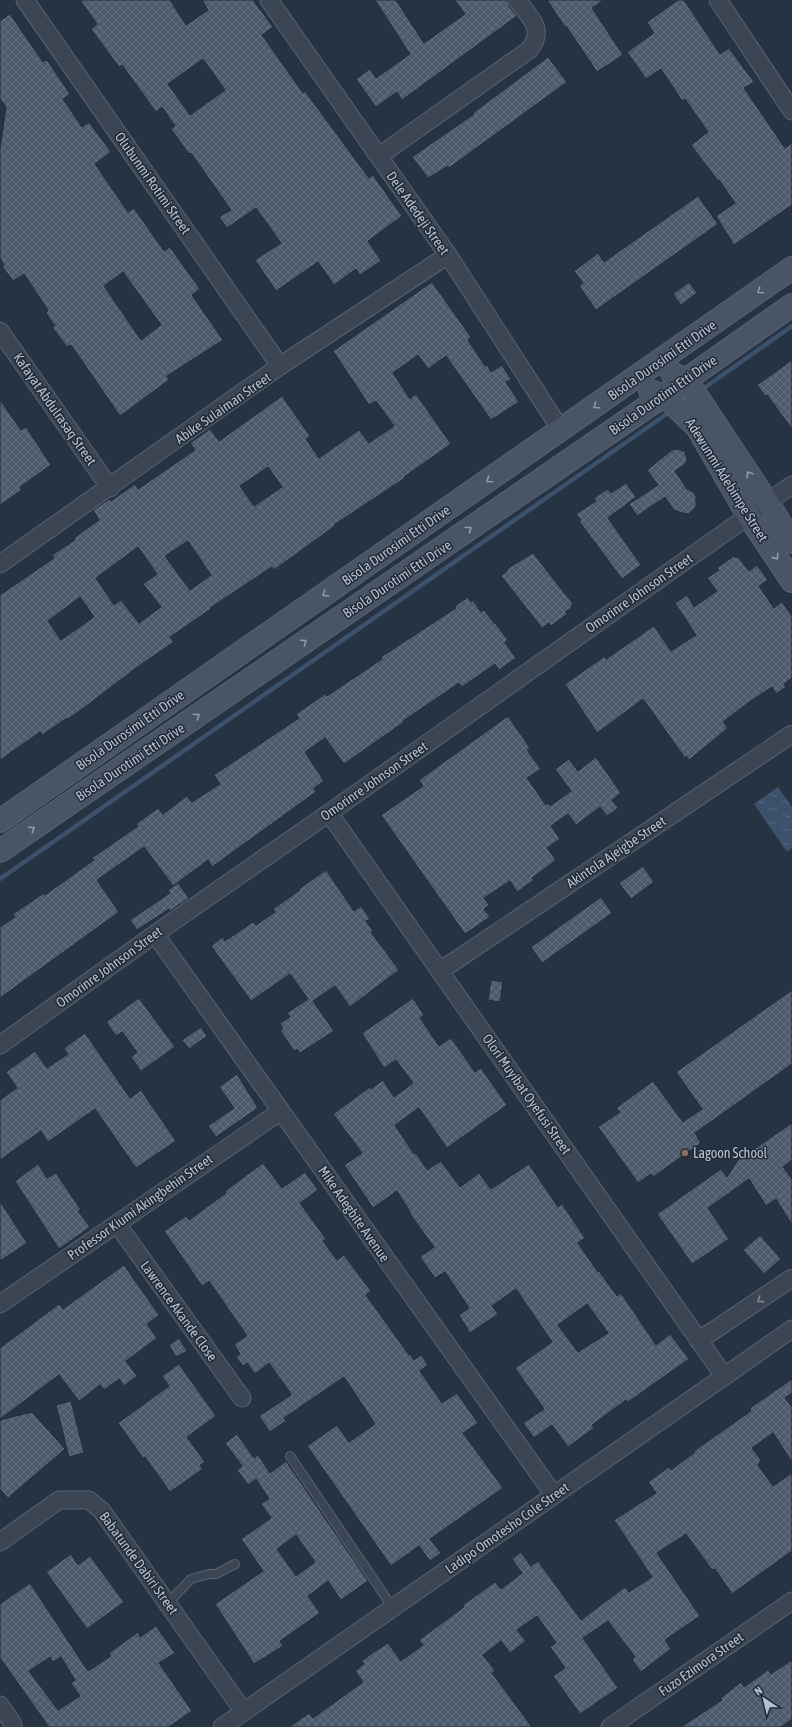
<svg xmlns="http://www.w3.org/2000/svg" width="792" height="1727" viewBox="0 0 792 1727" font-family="'Asap Condensed',sans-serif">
<defs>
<pattern id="water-ripples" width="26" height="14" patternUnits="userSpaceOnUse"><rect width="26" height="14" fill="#3c516c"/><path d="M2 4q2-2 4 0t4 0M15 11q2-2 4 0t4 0" fill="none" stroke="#566880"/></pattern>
<pattern id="building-cross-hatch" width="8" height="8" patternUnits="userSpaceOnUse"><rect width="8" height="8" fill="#4c5a6c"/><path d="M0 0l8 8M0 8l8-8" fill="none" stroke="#647080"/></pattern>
</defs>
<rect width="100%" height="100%" fill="#263343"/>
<path fill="url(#water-ripples)" d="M778,787l14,20v41l-5,4 -33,-48z"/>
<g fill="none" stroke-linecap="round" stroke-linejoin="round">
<path stroke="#3c516c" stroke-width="4.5" d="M700,391l92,-65
M0,879l671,-468"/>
</g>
<path fill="url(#building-cross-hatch)" stroke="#222c3a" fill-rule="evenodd" d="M80,0h90l16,25 22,-15 -6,-10h51l20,27 -11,8 41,58 2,-2 64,87 4,-3 29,41 -34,25 13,20 -21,14 -4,-6 -22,16 -16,-23 -42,29 -21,-31 26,-17 -25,-35 -29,20 -8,-11 12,-7 -40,-57 -2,1 -18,-25 4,-3 -13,-19 -6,5 -34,-47 -3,2 -28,-38 6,-5zM203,59l22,31 -35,25 -22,-31z
M375,0h21l28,43 41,-29 -10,-14h52l2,6 8,10 -115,84 -5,-8 -21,15 -20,-28 14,-10 6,9 34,-24z
M547,0h56l-11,8 31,47 -26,17 -31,-46 -1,1z
M678,0h6l36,54 9,-6 25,34 -10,6 41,60 7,-5v62l-58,40 -18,-29 19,-13 -16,-23 -1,1 -27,-36 17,-13 -23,-33 -3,2 -21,-32 -15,10 -19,-27 27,-19 -7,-11z
M10,14l33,48 4,-2 23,34 -7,5 19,28 7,-5 22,30 -16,12 33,48 6,-4 30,43 6,-4 30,42 -8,6 31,45 -56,36 2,4 -49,36 -49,-71 -4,2 -15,-20 3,-1 -9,-13 2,-3 -24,-36 -11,7 -11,-15 2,-1 -4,-7v-110l6,-41 -6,-8v-78zM123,272l38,53 -20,15 -37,-54z
M548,57l19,25 -118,86 -1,-2 -20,12 -16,-21 62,-43 -1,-1z
M698,196l20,28 -122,86 -17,-24 4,-3 -9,-12 24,-18 6,9z
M432,282l39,55 -3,3 17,26 2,-1 4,7 11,-7 9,14 -5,3 13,20 -28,18 -45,-64 -18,13 -10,-14 -25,18 17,26 6,-5 35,50 -47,33 1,1 -71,47 1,1 -61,44 -2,-3 -62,41 1,1 -41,28 4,5 -38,26 -55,42 -13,9 -1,-1 -25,17 -2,-3 -40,28v-165l54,-37 -2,-3 23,-15 -1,-2 25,-18 -6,-10 17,-11 1,2 24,-17 3,5 57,-39 -5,-7 20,-14 9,12 63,-45 28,40 -4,3 13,19 40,-28 10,13 25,-17 -18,-25 -7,4 -36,-54zM268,467l14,20 -28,19 -14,-20zM188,541l23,34 -21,15 -25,-34zM138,547l19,27 -14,10 18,23 -22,16 -18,-23 -7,5 -18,-27zM80,597l14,20 -33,23 -13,-19z
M689,282l8,11 -16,12 -8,-11z
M792,360v69l-25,-34 -2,1 -8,-11z
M0,400l21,30 5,-3 25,38 -31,22 2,3 -22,15z
M678,449l7,3 2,8 -2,4 -10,7 12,18 6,3 3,4v11l-8,7 -6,-1 -8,-3 -9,-13 -28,19 -8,-12 29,-19 -11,-15 25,-20z
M626,483l10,14 -28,21 33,47 -19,14 -43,-58 2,-1 -5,-6 20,-13 -2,-3 14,-9 3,4z
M533,553l40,51 -2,1 1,2 -7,5 2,2 -16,12 -2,-3 -7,5 -41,-52 7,-6 -1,-1z
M734,556l2,2 2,-1 11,14 8,-6 11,15 -9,6 15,22 8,-6 10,14v62l-8,6 2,3 -10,7 -4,-7 -27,18 -22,17 5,6 -39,32 -3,-4 -1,2 -42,-59 -46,34 -32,-49 40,-28 1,3 48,-33 17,25 25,-16 -21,-32 12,-8 7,12 23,-16 -10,-13 12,-8 -2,-2z
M468,597l3,5 2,-2 8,12 3,-2 10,13h1l13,17 -3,2 1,2 10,14 -17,12 -4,-6 -33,23 -3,-4 -56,38 1,1 -60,42 -19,-26 -20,14 19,29 -10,7 2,4 -104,75 -4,-7 -35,26 -29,-39 -47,33 22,32 -119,86v-71l15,-10 -2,-3 31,-21 1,2 49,-35 -2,-2 46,-32 -2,-2 22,-16 5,6 24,-18 5,6 28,-18 -6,-9 85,-57 -3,-4 29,-20 2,2 55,-37 -1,-2 75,-49 -1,-2z
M508,716l22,32 -3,2 14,19 -14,9 19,27 2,-2 2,3 21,-15 -16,-22 14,-10 9,12 18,-14 25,36 -9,7 6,8 -11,8 -7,-9 -24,18 -8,-11 -17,12 9,13 -13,9 9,12 -24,18 2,2 -17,12 -7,-11 -26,17 5,7 -5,4 6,8 -25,17 -84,-119 42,-29 -4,-6z
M643,866l11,16 -23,17 -12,-16z
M326,870l28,41 7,-5 9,13 -4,2 7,10 -2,1 28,38 -49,37 -15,-21 -22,15 21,30 -34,22 -3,-4 -3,2 -14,-21 3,-1 -3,-6 10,-6 -3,-4 21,-14 -18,-25 -39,27 -40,-55 12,-9 2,4 28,-19 3,3 19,-13 -2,-3 27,-19 -1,-1z
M178,883l11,15 -19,13 -1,-2 -32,21 -7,-10 40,-27 -2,-3z
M601,897l11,16 -70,50 -11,-16z
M491,980l12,2 -3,20 -12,-2z
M792,990v74l-97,69 6,10 -48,34 -2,-3 -13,9 -40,-56 22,-15 -4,-4 37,-27 30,41 19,-13 -26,-37z
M139,998l36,49 -34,24 -10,-14 6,-5 -15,-20 -6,4 -10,-14z
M413,998l11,17 -4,3 19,28 12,-8 24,34 6,-4 26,37 -60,43 -28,-40 -24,17 19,29 2,-1 11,17 14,-9 19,26 19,-14 12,16 38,-25 29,43 4,-3 23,34 -7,5 20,29 1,-1 18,25 4,-3 35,52 14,-11 19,25 -61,43 -2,-2 -34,25 2,3 -26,19 -16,-22 -18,13 -11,-15 21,-14 -29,-41 37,-26 -36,-53 -24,17 6,8 -28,19 -11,-18 10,-7 -24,-36 -10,6 -15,-21 14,-10 -24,-33 1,-1 -14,-22 -24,17 -29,-43 18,-12 -29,-39 37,-27 1,2 12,-9 11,17 19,-14 -17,-23 -12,8 -22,-35zM587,1304l21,29 -30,19 -20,-27z
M201,1027l6,9 -18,13 -7,-9z
M85,1033l45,65 11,-8 35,51 -40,27 -41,-59 -47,33 -7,-11 -41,29v-60l17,-12 -11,-16 29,-21 12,17 21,-14 -4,-6z
M237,1074l21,34 -42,29 -8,-11 26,-18 -15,-21z
M792,1123v37l-9,7 9,12v46l-16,-26 -10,7 -17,-27 -41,29 21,31 -37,25 -35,-50 64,-45 6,8 11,-17z
M263,1163l19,25 23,-16 13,18 -18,13 26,36 -3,2 14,19 7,-5 27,36 -5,4 43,60 1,-1 4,6 7,-5 7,10 -8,6 22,32 15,-10 21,30 -15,10 40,55 -73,51 11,14 -11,8 -11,-15 -28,20 -84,-120 30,-21 12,17 26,-18 -31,-47 -60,41 2,3 -16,11 -11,-16 32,-21 -2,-4 -20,-28 -14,11 -8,-11 -4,3 -7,-9 4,-3 -6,-10 13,-8 -38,-55 -7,5 -38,-55 22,-15 3,4 37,-27 -1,-2z
M38,1164l9,14 9,-5 25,37 -3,1 12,16 -31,22 -44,-68z
M0,1201l27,42 -27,18z
M760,1235l21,24 -17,15 -21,-24z
M124,1265l35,50 -12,9 10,14 -31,23 11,15 -13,10 -5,-7 -15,11 -4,-5 -21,16 -20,-26 -59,44v-71l59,-44 4,5z
M179,1338l8,13 -11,6 -7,-12z
M179,1364l37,52 -29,21 18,25 -5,3 3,4 -33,23 -25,-35 -2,1 -25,-35 51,-37 -7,-10z
M792,1379v14l-7,5 7,9v55l-19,-29 -21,15 9,12 -3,5 15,21 19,-13v78l-60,43 -17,-25 -3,1 -26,-36 -29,19 43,63 -35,24 6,9 -30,23 -9,-12 3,-3 -27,-36 -25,17 35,50 -38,26 -27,-38 12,-8 -15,-21 6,-4 -19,-27 -20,14 9,11 -16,12 -9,-12 -18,14 12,16 -3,2 40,54h-243l20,-14 4,5 50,-36 -8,-11 9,-7 -2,-3 9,-7 17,-11 13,18 22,-16 -4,-5 45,-33 -1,-2 32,-23 6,7 21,-16 -10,-14 9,-7 10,14 7,-5 43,59 44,-33 4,5 23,-15 -38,-57 42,-27 -8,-11 21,-15 2,3 24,-18 -1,-1 57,-40 -1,-3z
M71,1401l13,52 -15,4 -13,-52z
M32,1412l33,37 -57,49 -8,-9v-69z
M237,1434l17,24 4,-3 12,18 16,-12 82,120 -27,19 -13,-19 -20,15 12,17 -40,28 3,5 -29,18 -39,-60 48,-33 -22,-32 30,-21 -10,-14 8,-5 -13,-20 -8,6 -11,-15 5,-4 -17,-23zM296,1535l19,27 -19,14 -19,-27z
M71,1554l7,11 12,-9 34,46 -37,27 -41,-57z
M30,1583l58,88 23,-15 -2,-3 29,-21 2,5 16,-11 19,27 -16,10 33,48 -23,16h-120l-49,-69v-54zM50,1657l3,5 8,-5 14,23 -4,3 9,13 -22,14 -29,-39z
M792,1660v59l-11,8h-100l41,-27 -1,-2 20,-16 3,5 24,-17 3,4z"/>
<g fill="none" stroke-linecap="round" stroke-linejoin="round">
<g stroke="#596370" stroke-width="10">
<path id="service" d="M290,1456l103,152
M168,1603l23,-24 18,-5h7l19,-10"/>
</g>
<g stroke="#596370" stroke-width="19">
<path id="minor" d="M25,0l255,366
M269,0l179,255 113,175
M718,0l74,111
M379,156l150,-106c17,-20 1,-33 -12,-50
M0,331l110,157
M0,564l280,-198 168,-111
M329,813l395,563
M155,934l399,561
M440,971l352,-237
M0,1045l155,-111 174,-121 463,-328
M117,1224l125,174
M0,1304l281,-193
M698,1340l15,-9 79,-53
M0,1542l59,-42h30l13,11 142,201
M0,1705l13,19
M222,1727l570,-398
M610,1727l182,-126"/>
</g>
<g stroke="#596370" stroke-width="24">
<path id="secondary" d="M672,373l13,7 8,10 74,112 25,40
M650,391l13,5 9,7 25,24 51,88 44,66
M0,821l792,-553
M0,851l663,-455 129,-91"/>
</g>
<use href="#service" stroke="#3b4553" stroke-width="8"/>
<use href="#minor" stroke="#3b4553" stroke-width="17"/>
<use href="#secondary" stroke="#495466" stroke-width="22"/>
</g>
<defs><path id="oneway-chevron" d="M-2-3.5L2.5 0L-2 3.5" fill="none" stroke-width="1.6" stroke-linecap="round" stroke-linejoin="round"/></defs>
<g stroke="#919aa9">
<use href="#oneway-chevron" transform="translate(760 291) rotate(145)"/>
<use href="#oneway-chevron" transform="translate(596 406) rotate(145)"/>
<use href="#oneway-chevron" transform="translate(749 474) rotate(-124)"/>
<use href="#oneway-chevron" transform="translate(489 480) rotate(145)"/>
<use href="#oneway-chevron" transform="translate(469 529) rotate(-34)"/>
<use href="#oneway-chevron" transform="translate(776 557) rotate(55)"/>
<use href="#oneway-chevron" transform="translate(325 594) rotate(145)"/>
<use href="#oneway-chevron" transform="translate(304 642) rotate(-34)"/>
<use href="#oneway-chevron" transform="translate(197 716) rotate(-34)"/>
<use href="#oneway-chevron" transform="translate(32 829) rotate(-34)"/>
</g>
<use stroke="#808996" href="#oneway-chevron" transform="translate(760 1300) rotate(146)"/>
<circle fill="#8d6e63" stroke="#202a38" stroke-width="1.5" cx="685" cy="1153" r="4"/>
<g text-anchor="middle" stroke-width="3" stroke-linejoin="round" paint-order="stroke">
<g font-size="14" fill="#b8c0cd" stroke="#202a38">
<text transform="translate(153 183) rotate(55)" y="5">Olubunmi Rotimi Street</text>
<text transform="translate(418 213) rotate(55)" y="5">Dele Adedeji Street</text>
<text transform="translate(662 360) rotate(-35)" y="5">Bisola Durosimi Etti Drive</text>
<text transform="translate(663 395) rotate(-35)" y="5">Bisola Durotimi Etti Drive</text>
<text transform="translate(223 408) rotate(-35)" y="5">Abike Sulaiman Street</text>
<text transform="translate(55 409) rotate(55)" y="5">Kafayat Abdulrasaq Street</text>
<text transform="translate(727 480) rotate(58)" y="5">Adewunmi Adebimpe Street</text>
<text transform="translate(396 545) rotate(-35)" y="5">Bisola Durosimi Etti Drive</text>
<text transform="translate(397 579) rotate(-34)" y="5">Bisola Durotimi Etti Drive</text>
<text transform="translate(639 593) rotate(-35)" y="5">Omorinre Johnson Street</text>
<text transform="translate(130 730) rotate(-35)" y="5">Bisola Durosimi Etti Drive</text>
<text transform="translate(130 762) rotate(-34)" y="5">Bisola Durotimi Etti Drive</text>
<text transform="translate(374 781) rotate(-35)" y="5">Omorinre Johnson Street</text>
<text transform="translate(616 852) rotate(-34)" y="5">Akintola Ajeigbe Street</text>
<text transform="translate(109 967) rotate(-36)" y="5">Omorinre Johnson Street</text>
<text transform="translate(527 1094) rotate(55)" y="5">Olori Muyibat Oyefusi Street</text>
<text transform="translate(140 1207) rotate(-35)" y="5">Professor Kiumi Akingbehin Street</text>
<text transform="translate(354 1214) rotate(55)" y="5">Mike Adegbite Avenue</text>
<text transform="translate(179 1311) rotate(54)" y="5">Lawrence Akande Close</text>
<text transform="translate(507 1528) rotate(-35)" y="5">Ladipo Omotesho Cole Street</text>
<text transform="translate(139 1563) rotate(54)" y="5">Babatunde Dabiri Street</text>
<text transform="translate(701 1664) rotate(-35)" y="5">Fuzo Ezimora Street</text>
</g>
<g font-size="14" fill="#b8c0cd" stroke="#202a38" text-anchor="start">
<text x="693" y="1158">Lagoon School</text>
</g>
</g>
<g transform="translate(764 1699) rotate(325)" stroke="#202a38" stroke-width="3" paint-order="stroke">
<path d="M0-3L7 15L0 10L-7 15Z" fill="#b8c0cd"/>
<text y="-6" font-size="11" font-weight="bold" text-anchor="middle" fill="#b8c0cd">N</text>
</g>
</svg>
